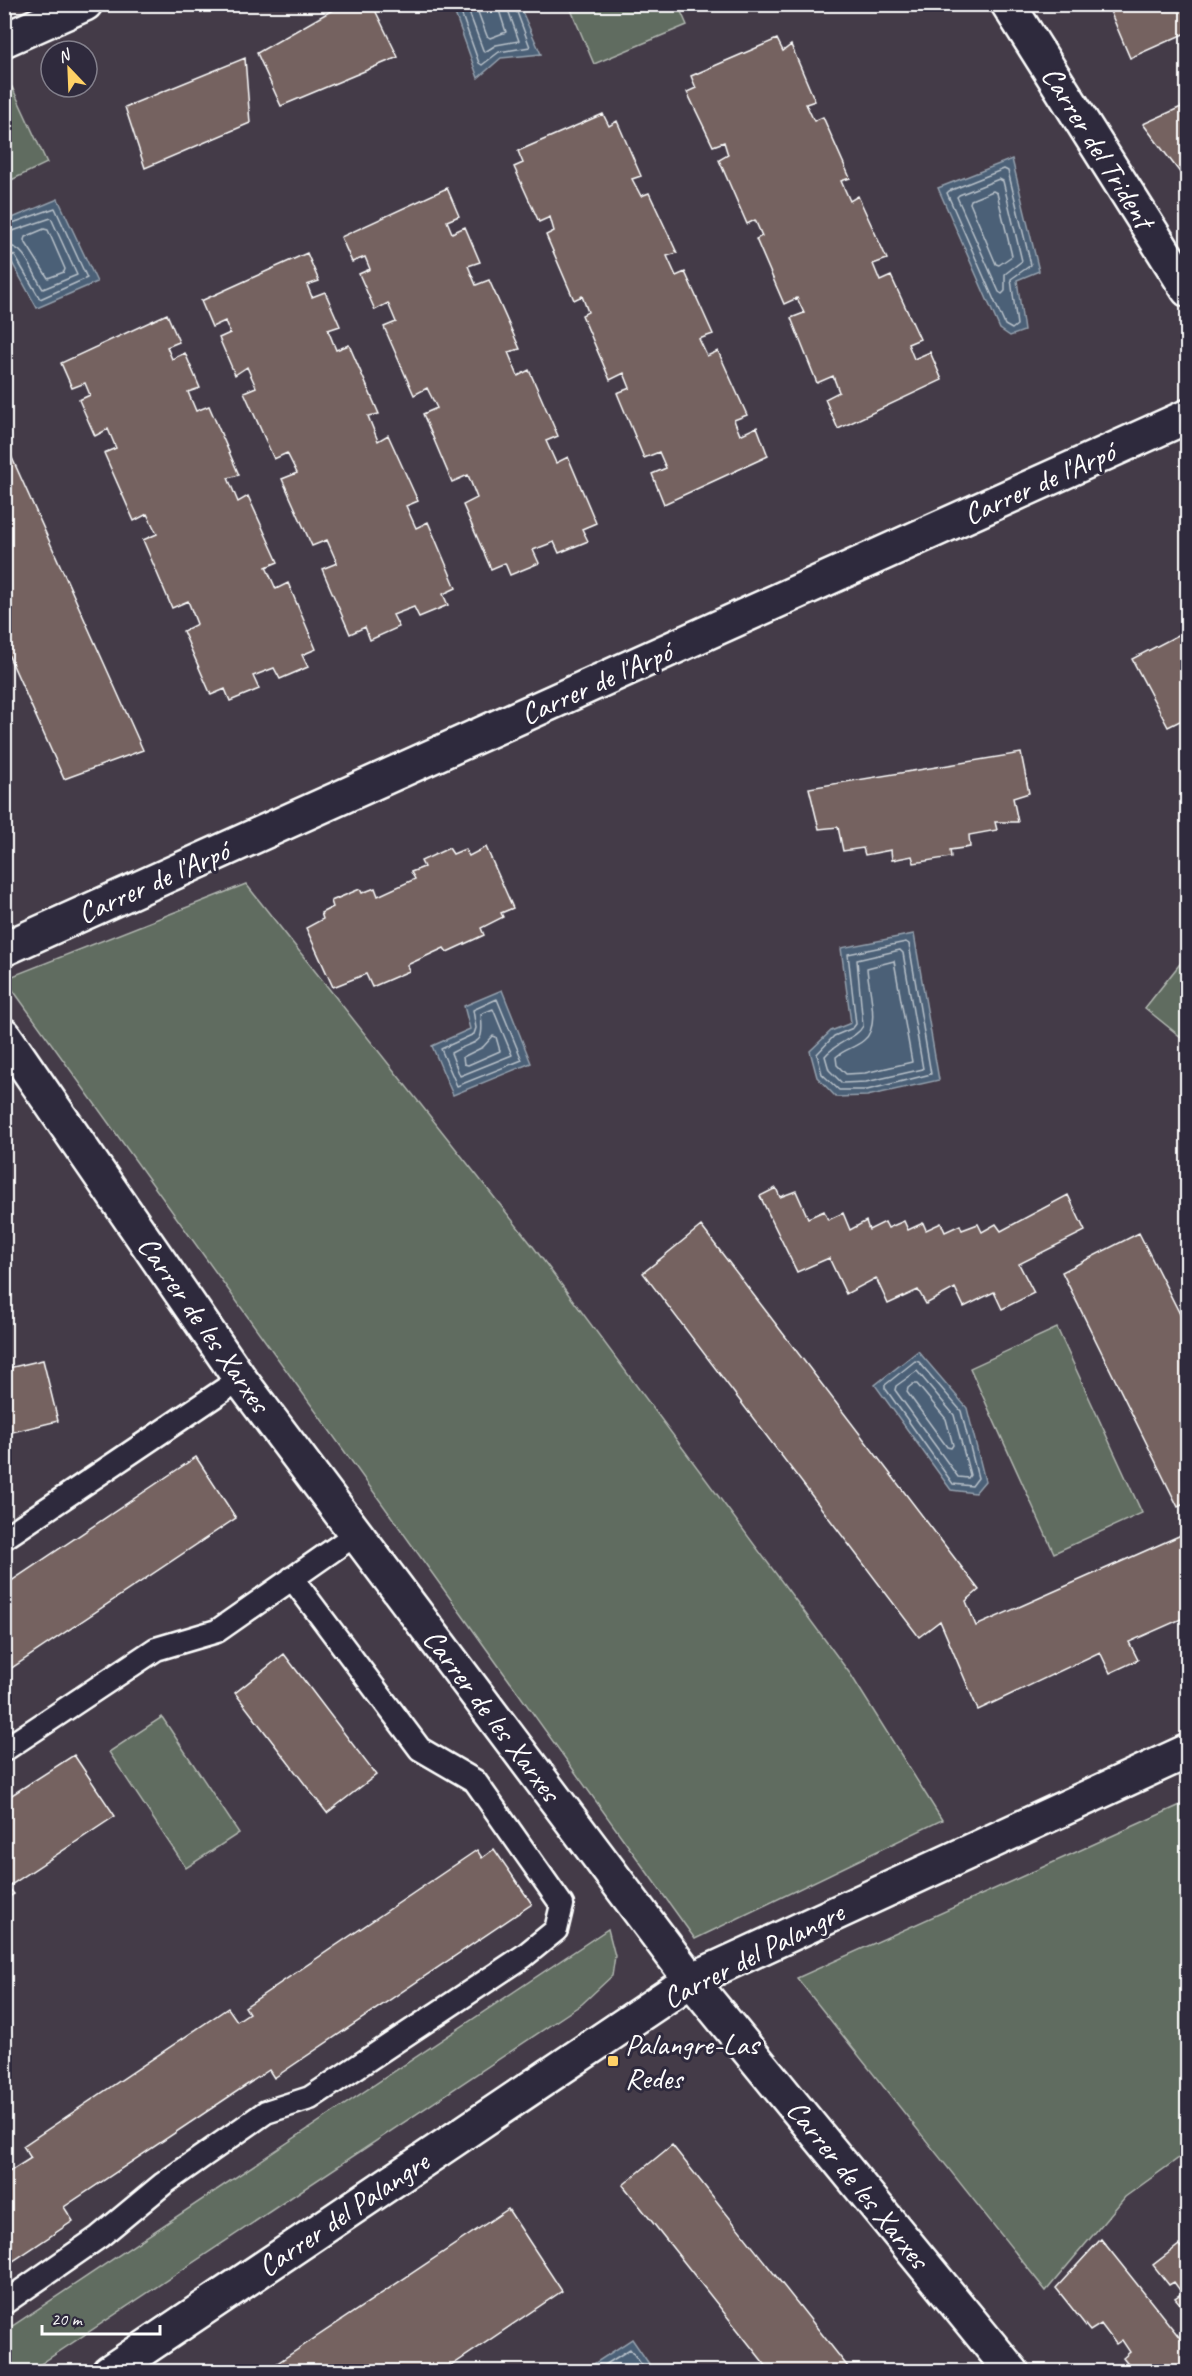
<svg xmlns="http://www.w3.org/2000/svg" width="1192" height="2376" viewBox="0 0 1192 2376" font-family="Caveat,sans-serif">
<rect width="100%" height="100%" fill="#443b48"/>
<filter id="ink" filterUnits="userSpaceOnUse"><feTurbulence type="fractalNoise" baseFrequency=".0167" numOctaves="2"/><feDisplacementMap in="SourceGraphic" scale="12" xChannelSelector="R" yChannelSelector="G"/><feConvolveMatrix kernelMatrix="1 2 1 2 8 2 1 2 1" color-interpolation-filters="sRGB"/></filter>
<g filter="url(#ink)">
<path fill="#616c60" stroke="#b0b6b0" stroke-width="1.5" d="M569,5h109l9,20 -93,39z
M12,87l35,76 -42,20v-92z
M246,884l286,361 319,430 91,145 -247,119 -690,-960z
M1187,955v87l-42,-34z
M1057,1328l85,185 -88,40 -84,-185z
M162,1717l77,116 -53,35 -77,-116z
M1187,1802v350l-62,45 -79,94 -249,-313z
M608,1929l7,27 -3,20 -30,28 -552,367h-25v-40z"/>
<path fill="#4c6177" stroke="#94a0ad" stroke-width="1.5" d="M452,5h67l22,49 -40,4 -23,20z
M1012,159l27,112 -22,9 7,51 -14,5 -10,-7 -62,-141z
M58,199l39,83 -60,26 -27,-49 -5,2v-40z
M914,934l25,146 -72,16 -31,1 -19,-20 -7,-26 21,-20 20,-8 -10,-75z
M502,990l29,73 -78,32 -21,-49 38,-17 -6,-23z
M918,1351l49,57 18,73 -10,12 -24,-3 -76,-105z
M632,2339l22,32h-71z"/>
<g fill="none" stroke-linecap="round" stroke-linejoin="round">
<path stroke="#b7c0c9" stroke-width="1.5" d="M458,4l21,59 3,2 17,-13 31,-5 -16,-43
M466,4l17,46 2,2 11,-7 23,-4 -13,-37
M475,4l12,32 3,2 16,-6 -9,-28
M1004,169l4,2 23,94 -20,14 6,46 -5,4 -7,-4 -58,-132 2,-2z
M999,179l4,2 19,80 -17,13v17l-3,3 -3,-2 -42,-95 2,-2z
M993,191l4,2 15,63 -13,9 -3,-1 -26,-61 1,-3z
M4,226l51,-18 32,70 -47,21 -25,-43 -5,-3 -6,1
M44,229l4,1 17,39 -1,3 -16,6 -24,-38 1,-3z
M4,234l47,-16 26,57 -34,14c-10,-14 -17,-46 -39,-43
M906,942l3,2 22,130 -64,16h-28l-17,-16 -5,-20 17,-18 19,-8 3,-4 -8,-70z
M900,950l3,3 20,116 -57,13 -24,1 -13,-13 -4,-14c12,-15 31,-17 38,-30l-6,-66z
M894,961l18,101 -47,11 -19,1 -9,-9 -1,-8c8,-8 19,-9 28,-17 17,-13 4,-53 3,-72z
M497,999l25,61 -65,26 -16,-37 33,-15 2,-6 -3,-18z
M493,1009l19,46 -52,21 -9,-23c25,-15 34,-4 30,-39z
M493,1036l3,1 4,14 -32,14 -4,-1 -1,-7 20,-10z
M915,1361l4,1 42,49 17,67 -6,8 -19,-2 -68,-96v-3z
M917,1371l37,44 16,60 -2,3 -10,-1 -63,-87 1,-4z
M913,1384h4l29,35 7,26 -2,3 -4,-1 -40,-55 1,-4z
M594,2372l36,-23 17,23"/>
</g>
<path fill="#746260" stroke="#fff" stroke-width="1.5" d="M343,4h29l26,53 -117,49 -24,-53z
M1107,4h81v28l-58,26z
M777,39l6,12 8,-6 24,56 -9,3 8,17 9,-4 27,61 -9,3 9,20 8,-5 29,63 -14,5 7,17 11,-5 29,63 -12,5 6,15 16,-7 12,28 -104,49 -13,-30 14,-7 -6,-16 -16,7 -26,-65 13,-5 -7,-15 -13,6 -28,-65 6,-3 -7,-16 -8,4 -28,-64 9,-5 -4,-13 -11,4 -26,-54 9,-4 -5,-12z
M245,58l5,65 -105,45 -20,-61z
M1188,104v79l-45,-59z
M603,114l6,12 8,-5 24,55 -9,3 9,17 8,-3 28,60 -10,3 9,20 9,-4 28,62 -14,5 8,17 11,-5 29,64 -13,5 6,15 17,-8 11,29 -104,48 -12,-30 14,-6 -7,-16 -15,6 -27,-65 13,-5 -6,-15 -14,7 -28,-65 6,-3 -6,-16 -8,4 -28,-65 8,-4 -4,-14 -11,5 -25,-55 9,-4 -5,-12z
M447,188l12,28 -12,5 5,12 13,-6 15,35 -12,4 8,19 13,-5 31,69 -12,3 10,24 11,-6 29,66 -12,5 10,22 12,-6 28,66 -14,6 6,12 -29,12 -5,-11 -21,8 6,13 -29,12 -5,-12 -14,6 -28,-64 14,-7 -9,-23 -16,7 -29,-68 14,-6 -10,-20 -13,7 -30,-68 12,-5 -8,-19 -13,7 -16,-36 11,-5 -5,-12 -13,5 -11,-25z
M307,253l12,28 -12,4 5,12 13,-5 15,34 -12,4 8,20 13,-5 30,69 -11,2 10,25 10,-6 30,66 -12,5 10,22 12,-6 28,66 -13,6 5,11 -29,12 -5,-10 -21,8 6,12 -29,13 -5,-13 -15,7 -28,-65 15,-6 -10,-23 -15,6 -30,-67 15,-6 -10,-20 -13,6 -30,-67 12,-5 -9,-20 -12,8 -16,-37 11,-5 -5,-12 -13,6 -11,-26z
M167,314l12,28 -12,5 5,12 13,-6 15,35 -12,4 8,19 13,-5 30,69 -11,3 10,24 10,-6 30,66 -12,5 10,22 12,-6 28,66 -14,6 6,12 -28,12 -6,-11 -21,8 6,13 -29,12 -5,-12 -14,6 -28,-64 14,-7 -9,-23 -16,7 -29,-68 14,-6 -10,-20 -13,7 -30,-68 12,-5 -8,-19 -13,7 -16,-36 11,-5 -5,-12 -13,5 -11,-25z
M4,440l139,310 -79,29 -60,-134z
M1188,630v87l-20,10 -36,-68z
M1021,753l8,40 -16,5 5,24h-23l2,8 -28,5 1,12 -20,3 1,7 -37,6 -2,-7 -20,4 -1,-10 -26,5 -2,-7 -20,3 -5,-24 -19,2 -10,-41z
M486,847l27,61 -12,5 2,4 -22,11 3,7 -37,17 -3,-4 -37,17 2,6 -37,16 -6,-13 -33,13 -27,-59 17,-9 -2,-6 12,-6 -2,-6 29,-12 2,4 13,-5 3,8 37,-17 -4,-7 13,-5 -3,-6 28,-13 4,6 12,-5 4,7z
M776,1188l4,9 16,-6 12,27 16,-7 4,9 15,-7 7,17 16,-9 3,9 16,-8 3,6 16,-7 4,9 15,-7 3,7 15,-7 4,9 15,-7 2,5 16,-6 4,8 14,-8 5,7 67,-36 17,36 -66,33 15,29 -32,16 -8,-17 -30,15 -9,-19 -29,16 -8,-14 -30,14 -12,-26 -30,16 -17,-36 -32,14 -37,-76z
M701,1226l278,364 -13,11 10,25 212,-94v84l-59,26 9,18 -28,13 -10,-21 -122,58 -38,-89 -21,16 -276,-364z
M1139,1233l49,97v172l-10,5 -116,-235z
M43,1360l15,61 -54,13v-65z
M196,1457l40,61 -232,155v-87z
M284,1654l92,121 -49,38 -92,-120z
M74,1755l41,61 -107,71 6,7 -10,6v-100z
M494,1849l38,55 -258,174 -5,-8 -205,137 9,14 -69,46v-92l27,-17 -8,-12 205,-138 9,13 12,-8 -4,-6 232,-157 5,8z
M672,2145l180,227h-81l-148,-187z
M508,2209l54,82 -120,81h-178z
M1101,2239l87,109v24h-54l-11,-14 7,-6 -8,-12 -6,4 -15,-20 -11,7 -34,-43z
M1179,2245l9,11 -1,56 -12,-14 7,-5 -8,-11 -5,3 -16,-20z"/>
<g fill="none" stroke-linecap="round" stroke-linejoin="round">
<g stroke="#fff" stroke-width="27">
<path id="service" d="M4,1538l236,-159
M4,1750l152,-101 61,-18 139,-97
M4,2303l95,-66 64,-53 103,-72 44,-14 214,-142 32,-26 6,-25 -87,-124 -55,-32 -128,-171"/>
</g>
<g stroke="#fff" stroke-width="38">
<path id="minor" d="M1008,4l180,286
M4,949l1184,-533
M4,1035l239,348 448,597 321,392
M109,2372l582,-392 497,-229"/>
</g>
<g stroke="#fff" stroke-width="38">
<path id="secondary" d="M4,40l81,-36"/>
</g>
<use href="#service" stroke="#2f2a3d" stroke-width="22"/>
<use href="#minor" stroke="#2f2a3d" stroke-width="33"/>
<use href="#secondary" stroke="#2f2a3d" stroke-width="33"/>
</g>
</g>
<rect fill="#ffd166" stroke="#2f2a3d" stroke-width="2" x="607" y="2055" width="12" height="12" rx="3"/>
<g text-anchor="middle" stroke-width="6" stroke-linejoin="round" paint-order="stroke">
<g font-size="30" fill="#fff" stroke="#2f2a3d">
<text transform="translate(1098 147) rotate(58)" y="10">Carrer del Trident</text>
<text transform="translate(1039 483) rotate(-24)" y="10">Carrer de l'Arpó</text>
<text transform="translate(596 683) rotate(-24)" y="10">Carrer de l'Arpó</text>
<text transform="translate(153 882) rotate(-24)" y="10">Carrer de l'Arpó</text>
<text transform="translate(204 1324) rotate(55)" y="10">Carrer de les Xarxes</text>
<text transform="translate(492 1715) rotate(53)" y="10">Carrer de les Xarxes</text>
<text transform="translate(753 1955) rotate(-27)" y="10">Carrer del Palangre</text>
<text transform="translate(858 2184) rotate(51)" y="10">Carrer de les Xarxes</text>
<text transform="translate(343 2214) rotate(-34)" y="10">Carrer del Palangre</text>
</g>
<g font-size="30" fill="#fff" stroke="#2f2a3d" text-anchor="start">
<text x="625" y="2054">Palangre-Las<tspan x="625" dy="34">Redes</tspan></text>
</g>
</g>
<rect width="1192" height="2376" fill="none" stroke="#2f2a3d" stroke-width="24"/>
<rect x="12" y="12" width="1168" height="2352" fill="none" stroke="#fff" stroke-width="2" filter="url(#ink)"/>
<g transform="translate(69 69) rotate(337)"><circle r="28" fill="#2f2a3d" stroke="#827f8b" stroke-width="1.5"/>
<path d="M0-4.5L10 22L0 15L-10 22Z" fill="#ffd166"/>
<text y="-9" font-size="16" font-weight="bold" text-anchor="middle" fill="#ffffff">N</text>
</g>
<path d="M42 2325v9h118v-9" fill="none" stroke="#ffffff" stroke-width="3"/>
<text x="51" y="2325" font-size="18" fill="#ffffff" stroke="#2f2a3d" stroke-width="4.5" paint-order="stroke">20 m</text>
</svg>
